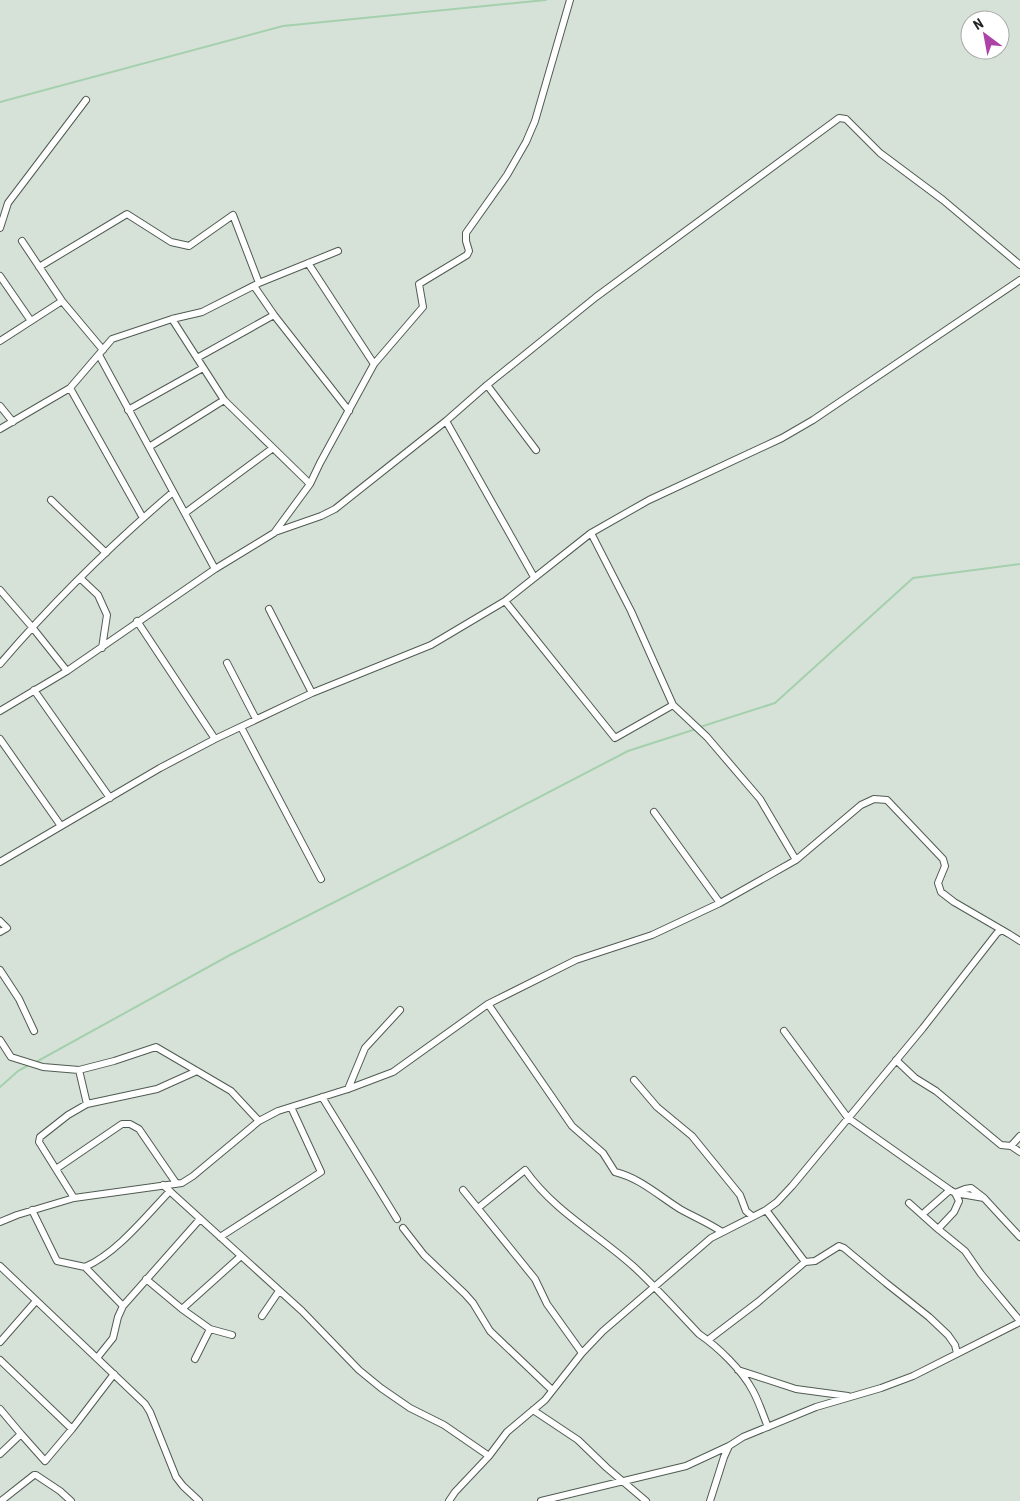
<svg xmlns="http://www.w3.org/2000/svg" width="1020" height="1501" viewBox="0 0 1020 1501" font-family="'Roboto Condensed',sans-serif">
<rect width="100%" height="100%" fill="#d6e2d8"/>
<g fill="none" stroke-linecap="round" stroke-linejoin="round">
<path stroke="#a5d0ad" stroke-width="2" d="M0,102l283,-76 263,-26
M700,727l75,-24 138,-125 107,-14
M36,1062l194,-107 229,-116 169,-88 68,-22
M0,1087l18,-16 11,-6"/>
<g stroke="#505b52" stroke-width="8">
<path id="minor" d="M0,228l8,-25 78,-103
M22,241l40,60 41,49
M308,263l66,101
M39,267l88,-53 44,28 18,4 44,-31 26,68
M0,276l31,45
M254,286l20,29
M172,319l52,81 -75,47 66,122
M0,341l62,-40
M99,355l50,92
M197,358l77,-43 75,96
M487,385l49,65
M70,388l73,130
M224,400l86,84
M0,406l13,16
M128,410l75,-42
M446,421l88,156
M0,429l70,-41 42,-49 60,-20 30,-7 57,-29 79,-32
M51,500l55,53
M185,513l88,-65
M275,532l46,-16 14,-7 111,-88 41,-36 109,-88 243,-179 7,1 34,34 63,47 77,65
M591,533l40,78 42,94
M80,578l18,17 9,20 -5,33
M0,590l32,37 35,44
M505,601l110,137 58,-33 34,32 53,62 36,61
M269,609l43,84
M137,621l78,118
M227,663l29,56
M0,664c53,-62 111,-119 173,-172
M34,690l76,108
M0,711l67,-40 148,-102 59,-36 36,-49 10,-21 54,-99 49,-57 -4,-23 48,-29 2,-4 -3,-10v-8l41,-58 19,-33 9,-21 35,-121
M241,727l80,152
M0,739l61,87
M654,812l66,91
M0,862l160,-94 55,-29 97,-46 119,-48 74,-44 86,-68 58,-33 133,-62 31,-18 207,-140
M0,921l7,7 -7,4
M0,970l19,29 15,32
M488,1004l84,122 31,27 12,19c25,6 44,24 65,37 14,8 29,14 42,23
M784,1031l64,87 102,72 5,3 29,5 36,39
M0,1040l11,17 32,10 36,3 35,-9 42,-14 41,24
M896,1060l19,18 21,13 65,54 10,1 9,6
M79,1070l8,34
M634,1080l23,27 35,29 48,59 6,16 6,5
M348,1089l17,-41 35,-38
M322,1097l75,122
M1011,1146l9,-10
M56,1169l66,-45h8l9,5 37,54
M163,1185l139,126 57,59 22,18 29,20 34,17 45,31
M463,1190l72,89 12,25 35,49
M74,1198l-35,-56 1,-5 28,-22 19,-11 70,-15 40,-18 34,20 28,30
M984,1198l-13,-10 -6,1 -10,4 4,8 -5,11 -16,17 27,22 16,23 39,47
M909,1203l29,26
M478,1208l47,-38c29,41 71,63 108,96 23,21 44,45 66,68 19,13 43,36 54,57 6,11 10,24 15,36
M32,1210l25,51 28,6
M766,1210l39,52 10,-1 24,-15 5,2 42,35 43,34 19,18 7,10 2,8
M925,1212l25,-22
M0,1222l17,-7 57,-17 108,-15 11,-7 66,-55 19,-10 70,-22 45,-17 95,-68 88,-44 76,-25 68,-32 76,-43 65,-55 13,-6 13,1 56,59 2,7 -7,17 3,9 13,10 55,32 11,7
M403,1228l21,27 41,39 8,9 17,28 62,59
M220,1237l101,-65 -30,-65
M0,1266l145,138 5,8 26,65 7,9 16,15
M146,1279l36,30
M123,1306l-38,-39c32,-14 61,-51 85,-76
M262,1316l17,-25
M232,1335l-22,-6 -28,-20 59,-53
M708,1340l50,-38 47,-40
M0,1342l36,-41
M97,1358l16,-20 5,-21 5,-11 77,-87
M195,1359l15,-30
M0,1360l72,69
M738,1370l58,19 52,7
M0,1409l21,25 -21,20
M533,1410l45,30 29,28 39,33
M21,1434l24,27 27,-32 42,-55
M1,1501l33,-26h2l24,16 11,10
M449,1501l6,-9 34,-36 18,-24 38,-32 37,-47 21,-22 108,-93 55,-28 11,-8 15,-16 131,-158 74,-95 5,-3
M541,1501l145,-35 43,-20
M710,1501l14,-44 5,-11 14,-9 73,-30 65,-19 32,-12 107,-54"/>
</g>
<use href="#minor" stroke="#fff" stroke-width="6"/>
</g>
<g transform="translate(985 35) rotate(328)"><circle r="24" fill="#ffffff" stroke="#a6a8a6"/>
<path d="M0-4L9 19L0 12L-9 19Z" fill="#ac43a6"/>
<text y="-8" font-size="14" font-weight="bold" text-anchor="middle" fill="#212521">N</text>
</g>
</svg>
